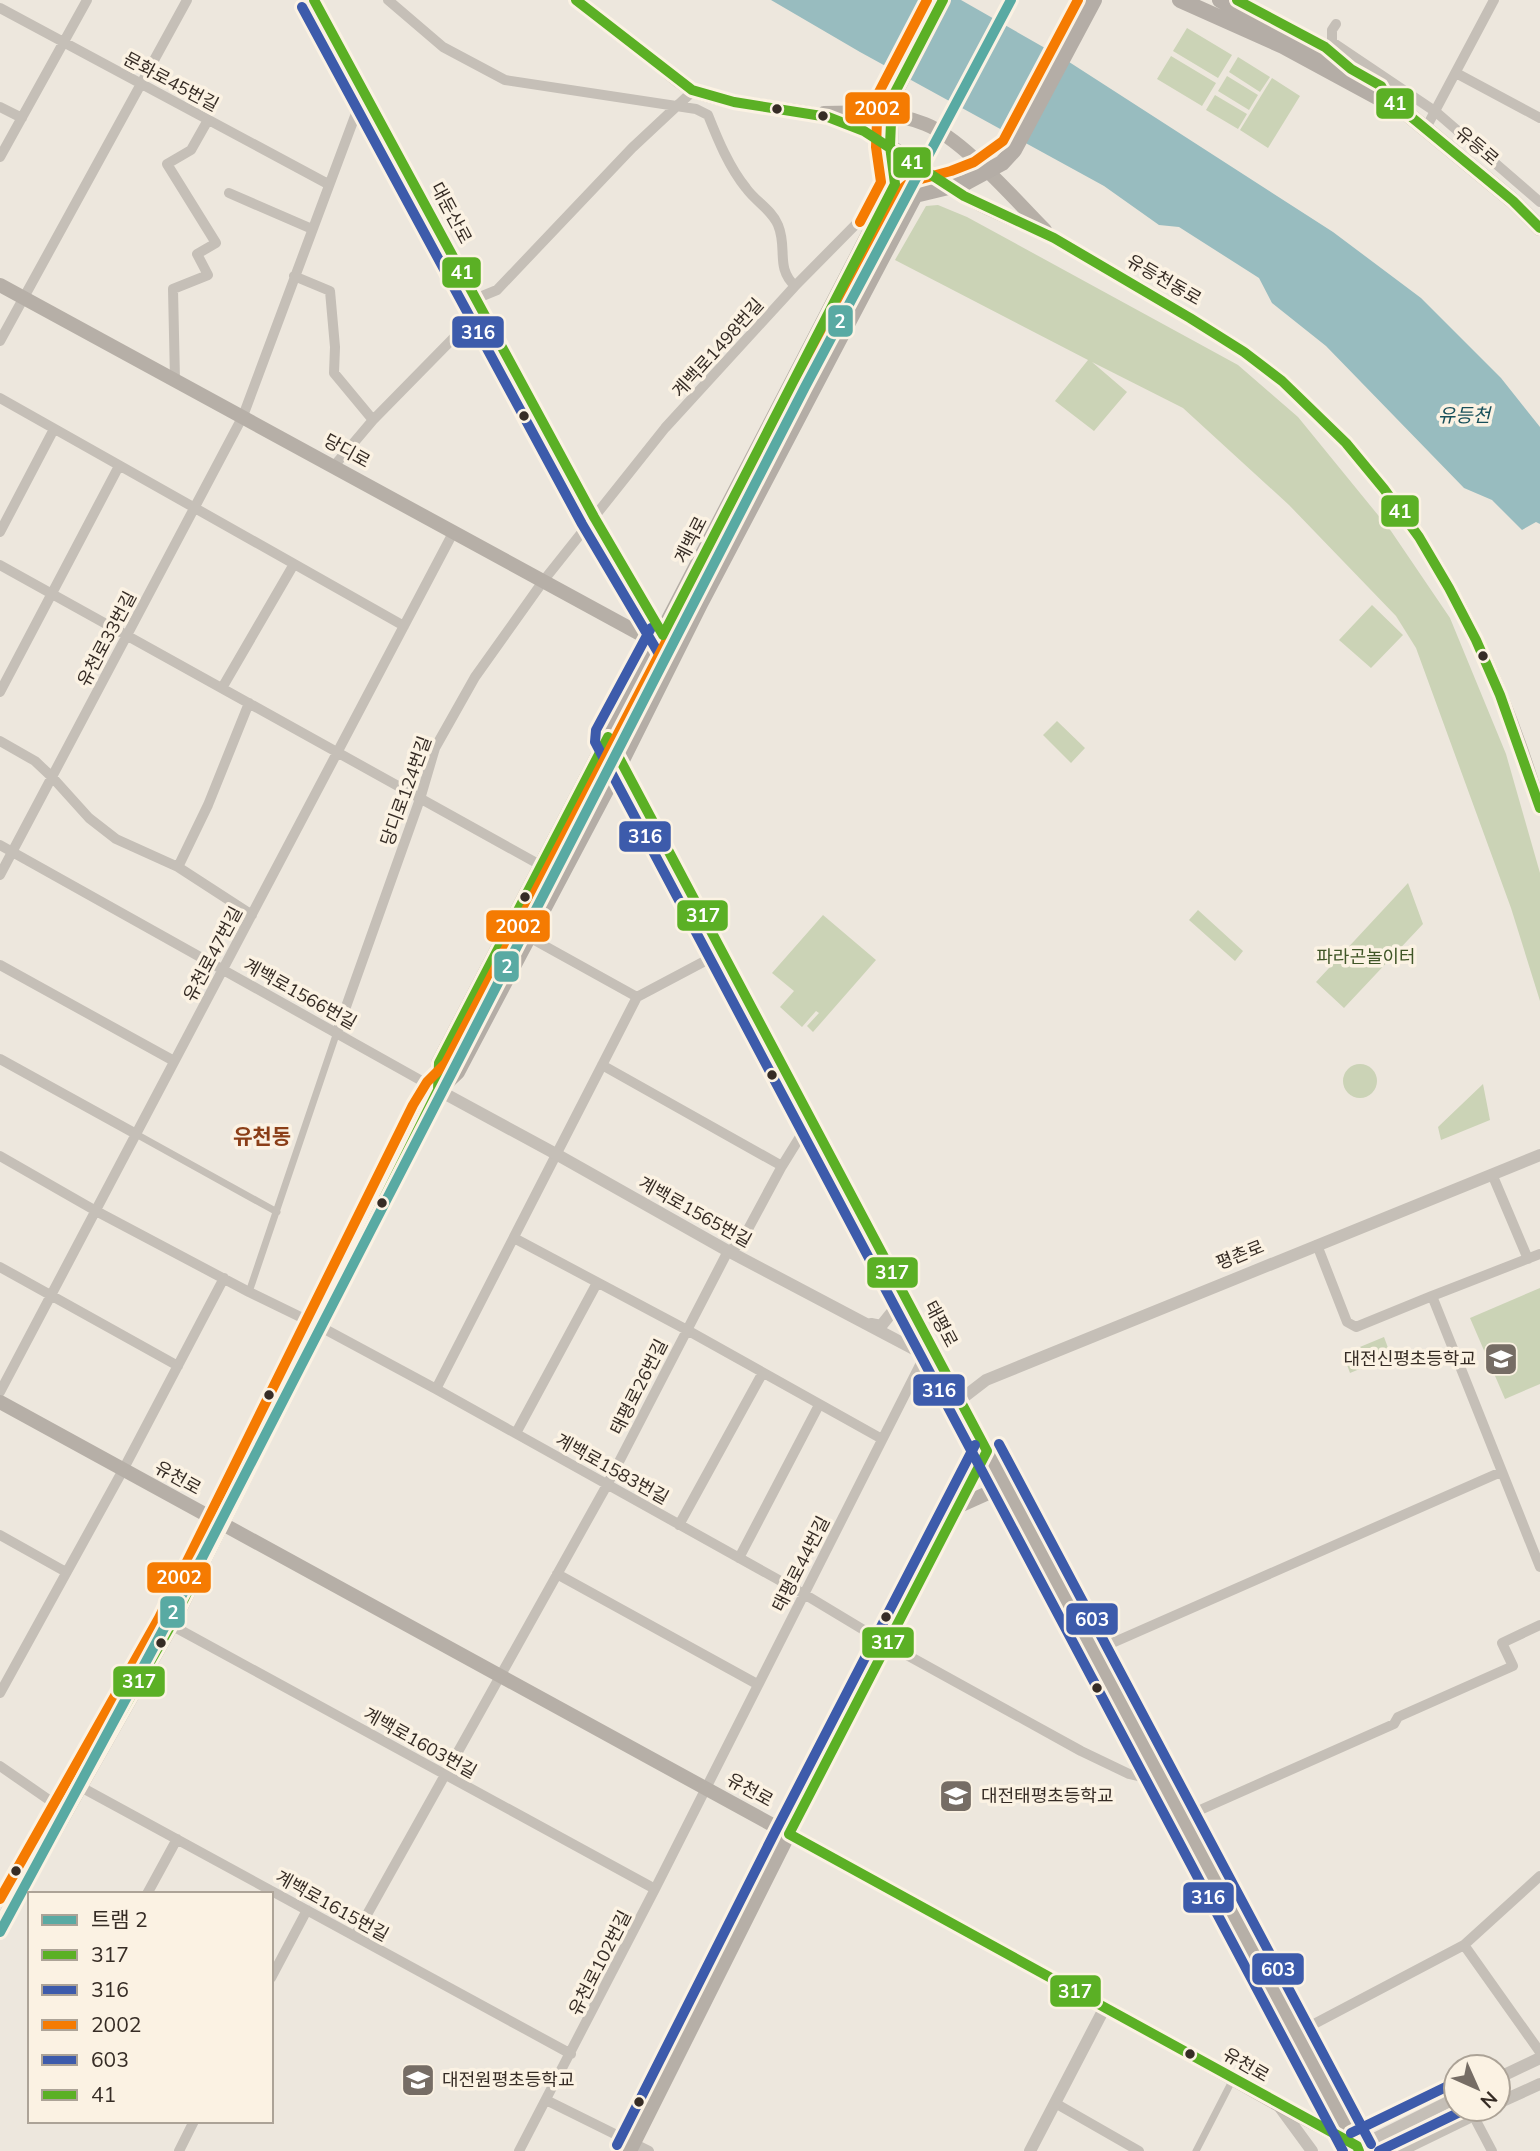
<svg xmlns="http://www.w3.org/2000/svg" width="1540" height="2151" viewBox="0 0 1540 2151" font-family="Mulish,'Noto Sans KR',sans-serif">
<rect width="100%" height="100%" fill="#ede7dd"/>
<path fill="#cbd3b6" d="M1187,28l45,27 -14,23 -45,-27z
M1171,56l45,27 -14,23 -45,-27z
M1238,57l32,20 -10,15 -31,-20z
M1227,76l31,19 -9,15 -31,-19z
M1272,78l28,18 -32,52 -28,-18z
M1215,95l32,19 -9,15 -32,-19z
M938,205l29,12 271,148 60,52 93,114 59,87 56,136 34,119v128l-29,-93 -95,-260 -20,-32 -107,-111 -106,-97 -91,-46 35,30 -33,39 -39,-30 33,-41 -193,-100 31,-54z
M1372,605l31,30 -32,33 -32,-28z
M1057,721l28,27 -14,15 -28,-28z
M1408,883l15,41 -79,84 -28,-26z
M1198,910l45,41 -8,10 -46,-41z
M823,915l53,45 -63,72 -6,-6 12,-13 -3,-2 -14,16 -22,-20 14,-16 -22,-18z
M1343 1081a17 17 0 1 1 34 0a17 17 0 1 1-34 0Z
M1483,1084l7,36 -49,20 -3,-13z
M1540,1288v96l-35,15 -35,-81z
M1384,1337l7,19 -41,17 -7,-19z"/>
<path fill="#98bcbf" d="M771,0h190l105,60 267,172 88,66 80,80 39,49v97l-4,-2 -14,8 -30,-30 -28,-12 -138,-142 -54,-43 -13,-25 -80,-51 -20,-2 -55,-39 -244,-134z"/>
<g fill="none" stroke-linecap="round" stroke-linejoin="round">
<path stroke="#c5bfb7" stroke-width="7" d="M136,1134l141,78
M249,1292l88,-260
M1196,2151l37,-72"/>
<path stroke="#c5bfb7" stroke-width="10" d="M388,0l55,47 62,33 191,29 12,6c10,25 21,52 38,73 9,13 26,22 32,37 10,24 -3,42 17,61
M0,8l328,176
M1336,24l-4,6v12l104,70 104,90
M1456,73l84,45
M0,107l22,11
M1426,128l68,-128
M0,157l87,-157
M229,193l83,36
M294,276l36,15 5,56 -1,26 39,47
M475,299l22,-9 135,-142 61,-57
M0,341l187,-341
M175,380l-2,-91 35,-14 -11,-21 19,-11 -49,-79 24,-14 17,-30
M0,398l404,228
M334,466l39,-46 108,-110
M0,532l54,-103
M0,565l560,311
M222,688l72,-124
M0,692l119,-226
M0,741l35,20 17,16 37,41 27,21 62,28 74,48
M0,845l438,245
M178,867l30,-62 41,-102
M0,875l243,-459 121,-324
M527,936l110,61
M0,965l174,96
M337,1032l83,-233 15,-51 40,-71 69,-97 121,-152 130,-142 78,-79
M0,1059l136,75
M602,1065l180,101
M0,1156l96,55 153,81 70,34 117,63 368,205 83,50 194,107 48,23 34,8
M1492,1174l36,85
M514,1238l173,92 195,109
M1317,1245l30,77 9,5 76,-31 108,271
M0,1267l178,99
M1432,1296l108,-42
M436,1389l201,-392 85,-45
M0,1392l454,-861
M516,1433l81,-150
M679,1525l83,-151
M0,1535l66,37
M739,1558l80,-153
M557,1574l200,110
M171,1625l484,264
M1094,1651l407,-179
M0,1693l123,-223 101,-192
M0,1766l65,45
M79,1786l492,268
M1182,1818l212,-94 4,-7 115,-51 -11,-23 38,-18
M147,1894l30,-55
M355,1936l252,-451 121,-234 12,-7 42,-78 29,-47
M1464,1945l76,107
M271,1978l36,-68
M1297,2033l167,-88 76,-69
M546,2100l103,51
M1055,2103l84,48
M1473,2115l19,36
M179,2151l15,-30
M519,2151l136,-262 270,-534"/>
<path stroke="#c5bfb7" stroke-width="12" d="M438,1090l118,64 172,97 197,104 12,2
M871,1324l10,2 16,-20 3,-20
M960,1400l26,-20 554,-225
M1498,2078l42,-20
M1498,2103l42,-19
M1279,2106l33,45
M1030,2151l75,-144
M1350,2151l106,-53
M1400,2151l86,-42"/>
<path stroke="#b6afa7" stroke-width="14" d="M314,0l280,517 72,123
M576,0c27,22 55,43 83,65 12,9 24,22 38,27 48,17 102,14 149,31 50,19 88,59 135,82 24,12 49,21 73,33 27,15 53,31 80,47 50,29 100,57 145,93 9,7 16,15 24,23 120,109 191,253 237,407
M824,113c34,-1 69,-2 101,11 38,15 90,76 120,106
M0,285l675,368
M608,737l751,1414
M0,1402l1105,605 174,98 78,41
M959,1506l29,-13 23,2
M630,2151l159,-317 198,-383"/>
<path stroke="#b4ada6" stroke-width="16" d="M1180,0l103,46 96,52 8,-1
M1220,0l161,86 6,11 126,104 27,27
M892,98l51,-98
M438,1090l1,-27c153,-293 305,-586 456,-879l-5,-38
M0,1927l171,-302 255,-514 12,-21 19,-18 164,-310 79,-158 215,-409 50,-12"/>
<path stroke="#b6afa7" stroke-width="14" d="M866,133l15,-25 11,-10"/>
<path stroke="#b4ada6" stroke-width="16" d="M890,146l2,-48
M965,183l37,-20 12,-13 80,-150"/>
<g stroke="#fbf2e3" stroke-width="16">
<path id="bus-1" d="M608,737l379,714
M789,1834l568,312 2,5
M789,1834l198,-383
M0,1927l171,-302 267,-535 1,-27 169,-326"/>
</g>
<g stroke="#fbf2e3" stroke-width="16">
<path id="bus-2" d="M302,7l280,517 77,130
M651,628l-55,102 -1,12 748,1409
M1379,2151l83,-40"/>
</g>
<g stroke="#fbf2e3" stroke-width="16">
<path id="bus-3" d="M860,222l21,-40 -5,-35 2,-53 49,-94
M0,1899l159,-281 254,-513 14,-23 19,-19c154,-290 303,-583 457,-875l7,-6 41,-11 23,-9 29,-21 75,-141"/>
</g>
<g stroke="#fbf2e3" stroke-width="16">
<path id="bus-4" d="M999,1444l372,700
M1351,2133l99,-48
M617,2145l160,-317 198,-383"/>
</g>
<g stroke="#fbf2e3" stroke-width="16">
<path id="bus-5" d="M314,0l280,517 69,118
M576,0l116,90 42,12 94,15 36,14 100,65 90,42 136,80 54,34 38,29 64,62 38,46 35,48 30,51 27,52 24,55 40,113
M1237,0l88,47 26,22 30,17 6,11 126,104 27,27
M663,635l232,-451 -5,-38 2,-48 51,-98"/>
</g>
<use href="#bus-1" stroke="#5bb025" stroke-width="10"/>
<use href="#bus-2" stroke="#3d5bab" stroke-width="10"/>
<use href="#bus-3" stroke="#f57b02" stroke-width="10"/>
<use href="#bus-4" stroke="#3d5bab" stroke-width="10"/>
<use href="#bus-5" stroke="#5bb025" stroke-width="10"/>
<g stroke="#fbf2e3" stroke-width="16">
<path id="tram-1" d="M0,1932l203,-376 602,-1169 206,-387"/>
</g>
<use href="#tram-1" stroke="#59aaa3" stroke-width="10"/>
</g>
<defs>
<g id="school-square" transform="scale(1.75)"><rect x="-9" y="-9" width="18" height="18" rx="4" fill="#766d65" stroke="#fbf2e3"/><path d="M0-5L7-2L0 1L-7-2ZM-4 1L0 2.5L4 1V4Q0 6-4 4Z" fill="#fff"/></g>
</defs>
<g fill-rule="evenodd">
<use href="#school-square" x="1501" y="1359"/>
<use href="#school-square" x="956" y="1796"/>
<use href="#school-square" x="418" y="2080"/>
</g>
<g fill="#362c25" stroke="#fbf2e3" stroke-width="2.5">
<circle cx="777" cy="109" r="6"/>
<circle cx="823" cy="116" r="6"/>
<circle cx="524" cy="416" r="6"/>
<circle cx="1483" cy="656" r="6"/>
<circle cx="525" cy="897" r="6"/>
<circle cx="772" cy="1075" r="6"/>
<circle cx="382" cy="1203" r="6"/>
<circle cx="269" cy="1395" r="6"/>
<circle cx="886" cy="1617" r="6"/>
<circle cx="161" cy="1643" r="6"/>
<circle cx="1097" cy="1688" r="6"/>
<circle cx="16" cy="1871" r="6"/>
<circle cx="1190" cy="2054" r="6"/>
<circle cx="639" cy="2102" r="6"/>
</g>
<g text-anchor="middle" stroke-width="7" stroke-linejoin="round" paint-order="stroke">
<g font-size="18" fill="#362c25" stroke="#fbf2e3">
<text transform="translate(171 82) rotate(28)" y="6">문화로45번길</text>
<text transform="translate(1477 146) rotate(40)" y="6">유등로</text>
<text transform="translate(451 213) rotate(62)" y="6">대둔산로</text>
<text transform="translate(1164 280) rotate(30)" y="6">유등천동로</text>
<text transform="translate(718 348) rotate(-48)" y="6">계백로1498번길</text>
<text transform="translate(347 451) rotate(29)" y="6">당디로</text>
<text transform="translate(691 540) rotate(-63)" y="6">계백로</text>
<text transform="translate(107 639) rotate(-62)" y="6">유천로33번길</text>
<text transform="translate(406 791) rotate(-70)" y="6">당디로124번길</text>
<text transform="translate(213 954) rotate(-62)" y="6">유천로47번길</text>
<text transform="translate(300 994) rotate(29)" y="6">계백로1566번길</text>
<text transform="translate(695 1212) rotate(29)" y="6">계백로1565번길</text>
<text transform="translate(1240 1255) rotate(-22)" y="6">평촌로</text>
<text transform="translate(941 1324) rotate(62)" y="6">태평로</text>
<text transform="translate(639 1387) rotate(-63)" y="6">태평로26번길</text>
<text transform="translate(612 1469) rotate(29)" y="6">계백로1583번길</text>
<text transform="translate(178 1478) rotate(29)" y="6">유천로</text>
<text transform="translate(801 1564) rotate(-63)" y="6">태평로44번길</text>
<text transform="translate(420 1743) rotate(29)" y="6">계백로1603번길</text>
<text transform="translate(750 1790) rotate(29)" y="6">유천로</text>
<text transform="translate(332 1906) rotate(29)" y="6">계백로1615번길</text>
<text transform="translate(600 1963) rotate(-63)" y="6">유천로102번길</text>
<text transform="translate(1246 2065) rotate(30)" y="6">유천로</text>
</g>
<g font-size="18" fill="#405627" stroke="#fbf2e3">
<text x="1366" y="963">파라곤놀이터</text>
</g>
<g font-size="18" fill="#362c25" stroke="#fbf2e3" text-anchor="start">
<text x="1476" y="1365" text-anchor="end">대전신평초등학교</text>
<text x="981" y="1802">대전태평초등학교</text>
<text x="442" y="2086">대전원평초등학교</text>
</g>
<g font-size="19" font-style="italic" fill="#174f5a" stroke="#fbf2e3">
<text x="1464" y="422">유등천</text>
</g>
<g font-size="21" font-weight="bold" fill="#8b3e17" stroke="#fbf2e3">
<text x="262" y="1144">유천동</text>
</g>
</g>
<g stroke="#fbf2e3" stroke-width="2.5">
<rect x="1375" y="87" width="40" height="33" rx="7" fill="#5bb025"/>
<rect x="844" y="91" width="67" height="34" rx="7" fill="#f57b02"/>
<rect x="892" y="146" width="40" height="33" rx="7" fill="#5bb025"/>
<rect x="441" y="256" width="41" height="33" rx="7" fill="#5bb025"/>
<rect x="827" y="304" width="27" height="34" rx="7" fill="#59aaa3"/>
<rect x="451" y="315" width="54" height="34" rx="7" fill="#3d5bab"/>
<rect x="1380" y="494" width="40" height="34" rx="7" fill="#5bb025"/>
<rect x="618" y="820" width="54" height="33" rx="7" fill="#3d5bab"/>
<rect x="676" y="899" width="53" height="33" rx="7" fill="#5bb025"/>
<rect x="485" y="909" width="66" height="34" rx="7" fill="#f57b02"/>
<rect x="493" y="950" width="27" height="33" rx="7" fill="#59aaa3"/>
<rect x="866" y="1256" width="53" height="33" rx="7" fill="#5bb025"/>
<rect x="912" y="1373" width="54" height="34" rx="7" fill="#3d5bab"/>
<rect x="146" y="1561" width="66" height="33" rx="7" fill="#f57b02"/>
<rect x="159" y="1595" width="27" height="34" rx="7" fill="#59aaa3"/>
<rect x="1065" y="1602" width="54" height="34" rx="7" fill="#3d5bab"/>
<rect x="861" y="1626" width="54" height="33" rx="7" fill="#5bb025"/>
<rect x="112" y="1665" width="54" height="33" rx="7" fill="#5bb025"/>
<rect x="1182" y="1881" width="53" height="33" rx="7" fill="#3d5bab"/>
<rect x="1251" y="1952" width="54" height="34" rx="7" fill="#3d5bab"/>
<rect x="1049" y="1974" width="53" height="34" rx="7" fill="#5bb025"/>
</g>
<g font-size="19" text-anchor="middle" font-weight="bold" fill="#fff">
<text x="1395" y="110">41</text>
<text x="877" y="115">2002</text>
<text x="912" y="169">41</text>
<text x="462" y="279">41</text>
<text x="840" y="328">2</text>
<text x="478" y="339">316</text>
<text x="1400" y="518">41</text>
<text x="645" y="843">316</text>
<text x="703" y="922">317</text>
<text x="518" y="933">2002</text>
<text x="507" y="973">2</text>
<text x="892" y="1279">317</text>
<text x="939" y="1397">316</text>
<text x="179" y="1584">2002</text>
<text x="173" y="1619">2</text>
<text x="1092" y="1626">603</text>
<text x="888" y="1649">317</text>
<text x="139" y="1688">317</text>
<text x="1208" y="1904">316</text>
<text x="1278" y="1976">603</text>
<text x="1075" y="1998">317</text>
</g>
<rect x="28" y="1892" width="245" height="231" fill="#fbf2e3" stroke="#aca397" stroke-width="2"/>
<rect x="42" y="1915" width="35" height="10" fill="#59aaa3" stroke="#aca397" stroke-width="2"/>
<text x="91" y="1927" font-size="21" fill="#362c25">트램 2</text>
<rect x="42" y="1950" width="35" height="10" fill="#5bb025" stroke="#aca397" stroke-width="2"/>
<text x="91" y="1962" font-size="21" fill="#362c25">317</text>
<rect x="42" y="1985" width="35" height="10" fill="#3d5bab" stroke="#aca397" stroke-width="2"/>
<text x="91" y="1997" font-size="21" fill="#362c25">316</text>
<rect x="42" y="2020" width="35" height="10" fill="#f57b02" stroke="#aca397" stroke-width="2"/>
<text x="91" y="2032" font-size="21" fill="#362c25">2002</text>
<rect x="42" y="2055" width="35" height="10" fill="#3d5bab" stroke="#aca397" stroke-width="2"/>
<text x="91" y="2067" font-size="21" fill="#362c25">603</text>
<rect x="42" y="2090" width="35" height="10" fill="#5bb025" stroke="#aca397" stroke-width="2"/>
<text x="91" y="2102" font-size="21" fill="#362c25">41</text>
<g transform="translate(1477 2088) rotate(135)"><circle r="33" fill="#fbf2e3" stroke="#aca397" stroke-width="2"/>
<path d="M0-5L12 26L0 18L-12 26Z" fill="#766d65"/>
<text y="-10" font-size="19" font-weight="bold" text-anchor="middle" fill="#362c25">N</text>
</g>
</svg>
